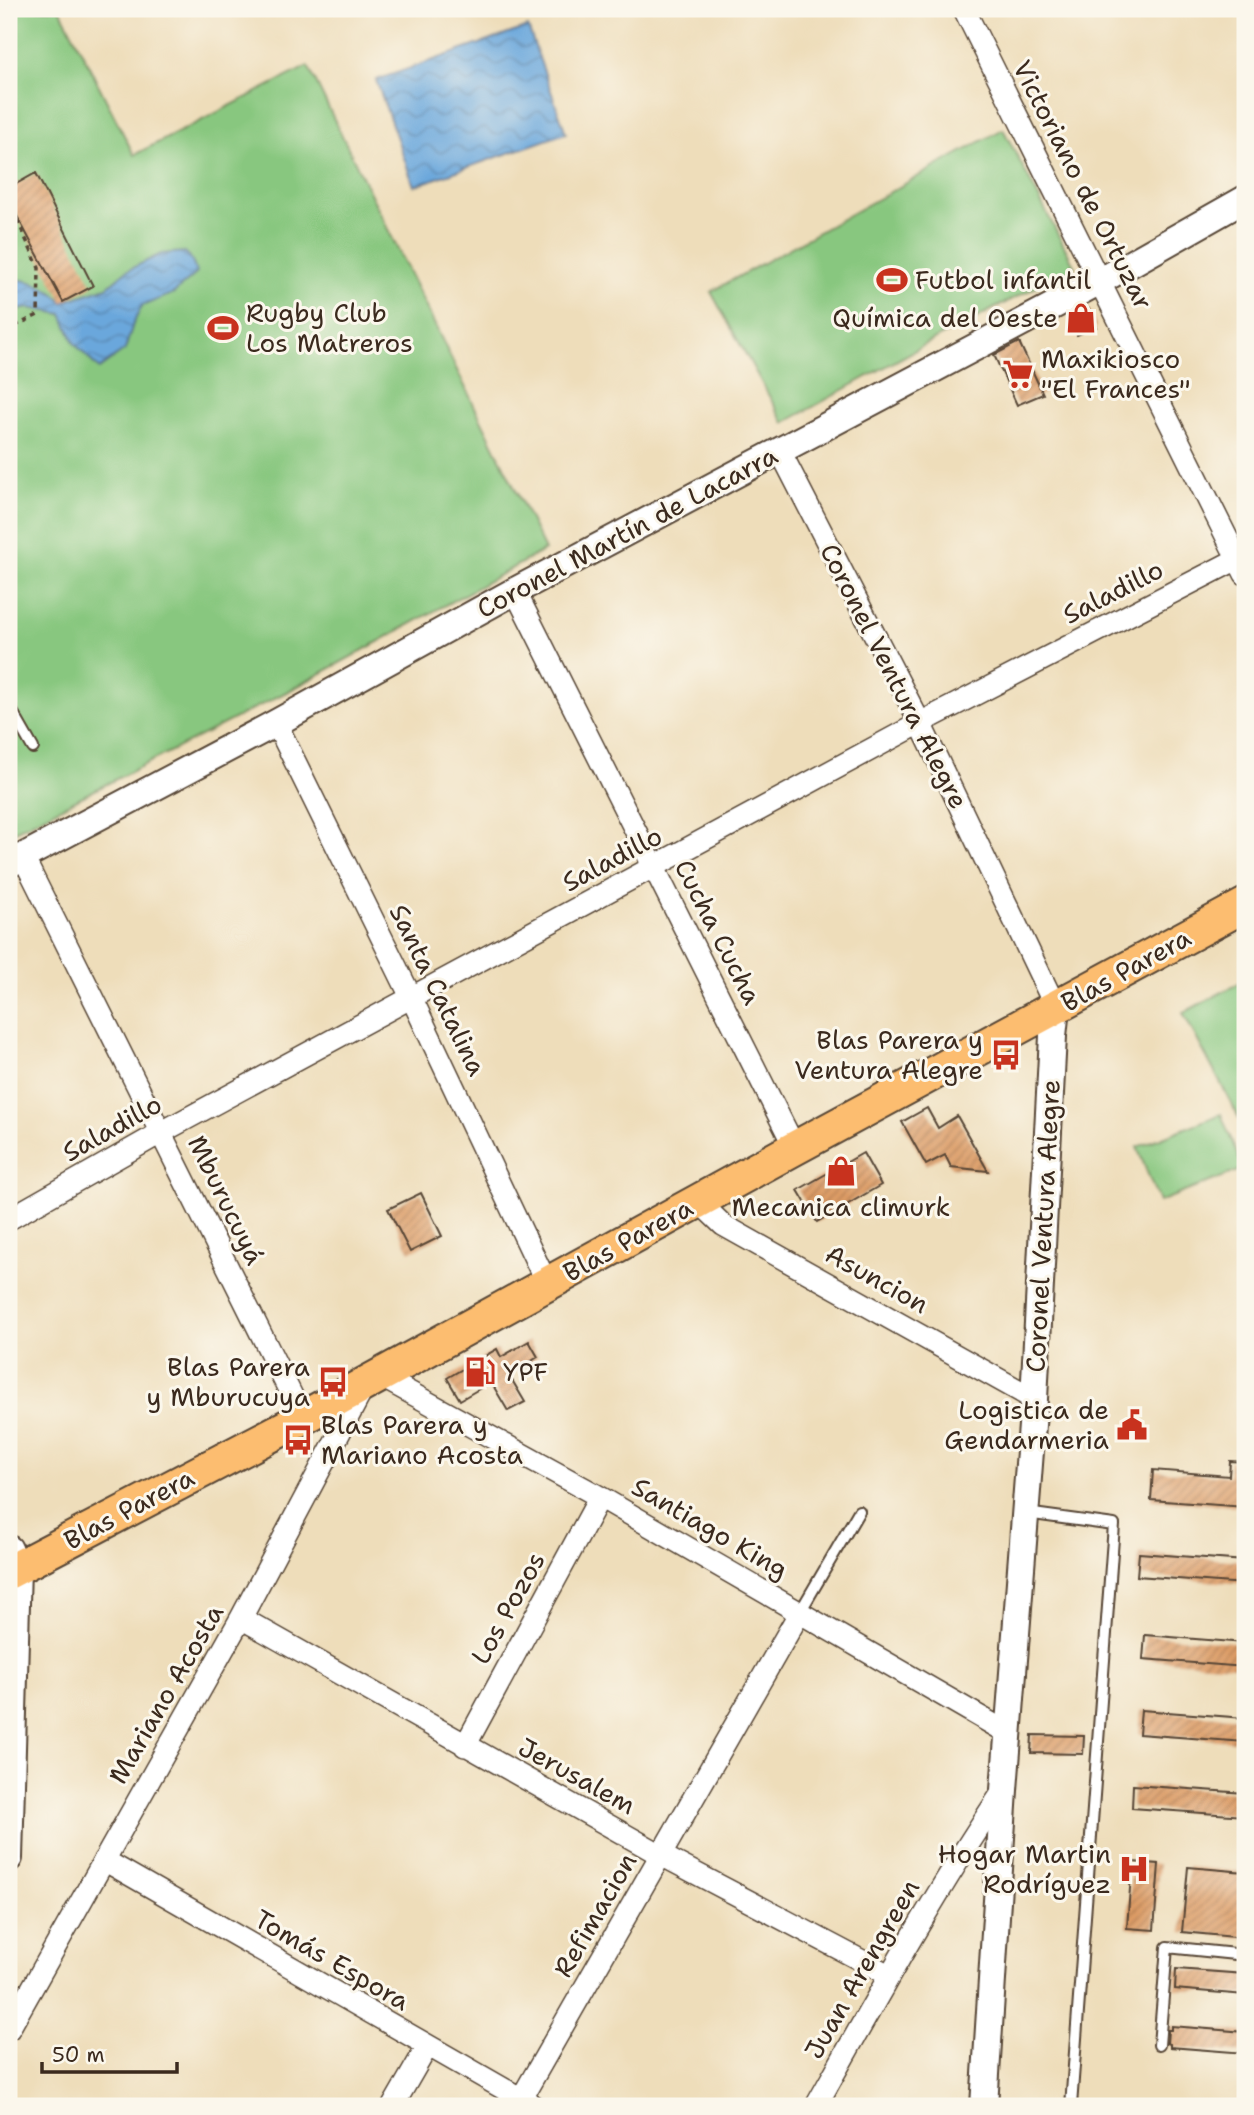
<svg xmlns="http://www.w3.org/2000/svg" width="1254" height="2115" viewBox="0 0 1254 2115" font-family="'Shantell Sans',sans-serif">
<defs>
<pattern id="water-waves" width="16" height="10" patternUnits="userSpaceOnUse" patternTransform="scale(1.75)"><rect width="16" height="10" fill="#6ba7dc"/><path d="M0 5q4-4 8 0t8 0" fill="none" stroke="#5988b2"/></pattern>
<pattern id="building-hatch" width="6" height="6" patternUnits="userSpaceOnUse" patternTransform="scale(1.75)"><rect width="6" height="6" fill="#dc9b65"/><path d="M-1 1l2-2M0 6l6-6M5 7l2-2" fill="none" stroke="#b47f53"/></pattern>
</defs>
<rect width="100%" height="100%" fill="#fbf7ec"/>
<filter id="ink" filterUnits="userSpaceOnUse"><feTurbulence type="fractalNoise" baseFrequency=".0143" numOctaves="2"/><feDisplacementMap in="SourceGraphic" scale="14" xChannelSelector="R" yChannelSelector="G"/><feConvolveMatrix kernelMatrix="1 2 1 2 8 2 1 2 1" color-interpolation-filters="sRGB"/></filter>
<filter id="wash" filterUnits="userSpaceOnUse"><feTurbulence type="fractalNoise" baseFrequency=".00686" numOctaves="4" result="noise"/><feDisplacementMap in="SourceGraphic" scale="28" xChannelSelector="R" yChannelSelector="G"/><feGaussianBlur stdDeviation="1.57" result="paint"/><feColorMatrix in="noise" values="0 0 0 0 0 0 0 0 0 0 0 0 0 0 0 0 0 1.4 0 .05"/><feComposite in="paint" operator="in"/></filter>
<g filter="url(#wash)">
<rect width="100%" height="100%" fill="#eeddba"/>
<path fill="#88c77f" stroke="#62784e" stroke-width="2" d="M22,9h38l74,146 174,-89 237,484 -247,136 -289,148v-818z
M1003,129l72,138 -134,69 -157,87 -73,-131z
M1245,980v149l-62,-116z
M1221,1114l22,55 -84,33 -22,-55z"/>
<path fill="url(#water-waves)" stroke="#53687d" stroke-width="2" d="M528,27l38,106 -152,53 -38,-106z
M185,252l5,5 7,16 -23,20 -32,13 -9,18 -8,26 -26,19 -25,-26 -12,-29 -33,-6 -20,4v-33c21,0 40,8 54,23l44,-15 19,-16 35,-17z"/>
<g id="blocks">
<path fill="url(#building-hatch)" d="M36,173l57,113 -30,16 -54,-101v-13z
M1084,307l5,2 7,18 -19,8 -8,-20z
M1019,342l24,52 -26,11 -23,-50z
M927,1108l11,20 19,-12 31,55 -37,-4 -6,-12 -19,10 -24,-43z
M863,1153l18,32 -64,37 -19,-32z
M421,1193l21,43 -32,16 -22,-43z
M529,1341l9,16 -29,18 16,27 -17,9 -17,-29 -31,18 -13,-22 50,-29 4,8z
M1230,1461l15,1v45l-94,-7 2,-30 76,6z
M1139,1553l106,8v23l-108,-8z
M1145,1635l100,8v24l-102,-8z
M1141,1710l104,8v24l-106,-8z
M1032,1735l52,1 -1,18 -52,-1z
M1133,1785l112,8v23l-113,-8z
M1132,1862l27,2 -5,66 -27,-2z
M1188,1867l57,5v66l-63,-6z
M1176,1969l69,5v21l-70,-6z
M1171,2026l74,6v21l-75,-6v-3l-3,-1 1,-13h3z"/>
</g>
</g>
<g filter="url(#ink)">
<use href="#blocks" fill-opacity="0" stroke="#564535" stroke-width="2"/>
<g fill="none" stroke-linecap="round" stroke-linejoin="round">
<g stroke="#564535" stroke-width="14">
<path id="service" d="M9,706l24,42
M1026,1513l88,12 -43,581
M800,1612l59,-101
M1159,2045l8,-98 78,8"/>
</g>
<g stroke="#564535" stroke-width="24">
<path id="minor" d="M964,9l281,565
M780,451l140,272 136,285
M515,591l280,557
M276,723l136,276 135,285
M23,857l280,561
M698,1201l25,24 311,174
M9,1219l153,-87 758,-409 325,-168
M380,1376l220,121 408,236
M241,1618l420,237 228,120
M465,1746l135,-249
M104,1860l428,245
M9,2029l232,-411 124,-233
M521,2099l279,-487
M393,2106l34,-59
M816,2106c60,-107 119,-214 188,-316"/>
</g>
<g stroke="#564535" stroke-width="30">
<path id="tertiary" d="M9,864l267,-141 239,-132 585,-310 145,-82
M9,1549l8,18 -8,291
M984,2106l20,-316 30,-391 19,-363 3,-28"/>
</g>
<g stroke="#564535" stroke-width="37">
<path id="primary" d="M9,1572l281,-147 505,-277 450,-243"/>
</g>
<path stroke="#564535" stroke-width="3.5" stroke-dasharray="5 5" stroke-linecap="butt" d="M9,202l30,66 -1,47 -29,14"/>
<use href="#service" stroke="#fff" stroke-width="10"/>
<use href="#minor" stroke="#fff" stroke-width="21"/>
<use href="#tertiary" stroke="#fff" stroke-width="26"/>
<use href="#primary" stroke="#fcbd6f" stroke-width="33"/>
</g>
</g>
<defs>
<g id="stadium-bare" transform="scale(2.415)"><path d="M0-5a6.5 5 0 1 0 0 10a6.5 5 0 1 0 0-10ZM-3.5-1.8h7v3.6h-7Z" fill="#c8321e" stroke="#fbf7ec" stroke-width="2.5" paint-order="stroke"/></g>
<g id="shop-bare" transform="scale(2.415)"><path d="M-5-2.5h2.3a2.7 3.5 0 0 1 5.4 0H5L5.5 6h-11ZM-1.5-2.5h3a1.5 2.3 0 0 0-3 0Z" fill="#c8321e" stroke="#fbf7ec" stroke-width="2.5" paint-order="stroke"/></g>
<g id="supermarket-bare" transform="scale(2.415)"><path d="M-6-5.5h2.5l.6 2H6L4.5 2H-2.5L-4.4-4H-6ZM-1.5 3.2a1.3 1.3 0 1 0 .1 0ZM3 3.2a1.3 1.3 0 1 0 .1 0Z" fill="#c8321e" stroke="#fbf7ec" stroke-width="2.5" paint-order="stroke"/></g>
<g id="bus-bare" transform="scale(2.415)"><path d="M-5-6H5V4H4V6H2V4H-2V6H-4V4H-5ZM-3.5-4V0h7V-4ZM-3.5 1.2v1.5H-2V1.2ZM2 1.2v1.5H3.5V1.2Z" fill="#c8321e" stroke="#fbf7ec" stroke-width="2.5" paint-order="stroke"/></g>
<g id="fuel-bare" transform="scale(2.415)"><path d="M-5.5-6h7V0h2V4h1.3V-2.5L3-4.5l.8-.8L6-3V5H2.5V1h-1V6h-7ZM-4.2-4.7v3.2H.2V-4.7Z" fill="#c8321e" stroke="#fbf7ec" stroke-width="2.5" paint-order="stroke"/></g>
<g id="civic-bare" transform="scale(2.415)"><path d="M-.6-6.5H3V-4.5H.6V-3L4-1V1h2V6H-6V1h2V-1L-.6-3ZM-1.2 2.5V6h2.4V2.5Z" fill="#c8321e" stroke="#fbf7ec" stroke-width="2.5" paint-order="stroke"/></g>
<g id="hospital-bare" transform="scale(2.415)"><path d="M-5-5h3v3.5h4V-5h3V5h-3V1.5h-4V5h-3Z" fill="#c8321e" stroke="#fbf7ec" stroke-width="2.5" paint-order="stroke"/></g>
</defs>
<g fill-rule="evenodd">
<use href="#stadium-bare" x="892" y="280"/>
<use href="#shop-bare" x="1081" y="318"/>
<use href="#stadium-bare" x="223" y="328"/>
<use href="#supermarket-bare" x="1018" y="374"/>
<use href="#bus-bare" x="1006" y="1055"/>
<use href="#shop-bare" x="841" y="1171"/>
<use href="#fuel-bare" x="480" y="1372"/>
<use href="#bus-bare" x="333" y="1382"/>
<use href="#civic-bare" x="1132" y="1425"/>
<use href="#bus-bare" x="298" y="1440"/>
<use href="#hospital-bare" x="1134" y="1869"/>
</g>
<g text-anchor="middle" stroke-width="6" stroke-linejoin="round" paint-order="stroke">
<g font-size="26" fill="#3b2a1e" stroke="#fbf7ec">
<text transform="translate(1083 185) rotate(63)" y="9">Victoriano de Ortuzar</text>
<text transform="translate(627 532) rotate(-28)" y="9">Coronel Martín de Lacarra</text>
<text transform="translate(1113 592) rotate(-27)" y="9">Saladillo</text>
<text transform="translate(894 676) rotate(63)" y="9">Coronel Ventura Alegre</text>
<text transform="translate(612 859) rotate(-28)" y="9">Saladillo</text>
<text transform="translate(718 932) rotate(63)" y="9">Cucha Cucha</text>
<text transform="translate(1126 970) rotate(-29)" y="9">Blas Parera</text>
<text transform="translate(438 990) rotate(64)" y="9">Santa Catalina</text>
<text transform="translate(112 1128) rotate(-29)" y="9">Saladillo</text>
<text transform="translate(226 1200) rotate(64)" y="9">Mburucuyá</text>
<text transform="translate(1043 1226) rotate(-87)" y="9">Coronel Ventura Alegre</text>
<text transform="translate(628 1240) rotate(-29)" y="9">Blas Parera</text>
<text transform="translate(877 1279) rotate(29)" y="9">Asuncion</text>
<text transform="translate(129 1509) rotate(-28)" y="9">Blas Parera</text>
<text transform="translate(710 1528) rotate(30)" y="9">Santiago King</text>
<text transform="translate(508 1608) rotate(-61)" y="9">Los Pozos</text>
<text transform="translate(166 1694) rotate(-60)" y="9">Mariano Acosta</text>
<text transform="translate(577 1776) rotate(29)" y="9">Jerusalem</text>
<text transform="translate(595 1915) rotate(-60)" y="9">Refimacion</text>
<text transform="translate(332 1960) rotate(30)" y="9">Tomás Espora</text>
<text transform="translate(862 1969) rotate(-60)" y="9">Juan Arengreen</text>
</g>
<g font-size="26" fill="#3b2a1e" stroke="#fbf7ec" text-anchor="start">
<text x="915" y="289">Futbol infantil</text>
<text x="246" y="322">Rugby Club<tspan x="246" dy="30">Los Matreros</tspan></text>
<text x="1058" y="327" text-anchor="end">Química del Oeste</text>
<text x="1041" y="368">Maxikiosco<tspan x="1041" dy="30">"El Frances"</tspan></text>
<text x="983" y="1049" text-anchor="end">Blas Parera y<tspan x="983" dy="30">Ventura Alegre</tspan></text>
<text x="841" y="1216" text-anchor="middle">Mecanica climurk</text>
<text x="310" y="1376" text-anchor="end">Blas Parera<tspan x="310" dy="30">y Mburucuya</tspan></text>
<text x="503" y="1381">YPF</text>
<text x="1109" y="1419" text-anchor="end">Logistica de<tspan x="1109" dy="30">Gendarmeria</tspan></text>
<text x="321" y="1434">Blas Parera y<tspan x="321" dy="30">Mariano Acosta</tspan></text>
<text x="1111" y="1863" text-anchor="end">Hogar Martin<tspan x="1111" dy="30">Rodríguez</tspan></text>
</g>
</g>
<rect width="1254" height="2115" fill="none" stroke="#fbf7ec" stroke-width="35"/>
<path d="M42 2062v10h135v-10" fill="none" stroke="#3b2a1e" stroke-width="3.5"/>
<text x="52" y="2062" font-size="21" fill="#3b2a1e" stroke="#fbf7ec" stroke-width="5" paint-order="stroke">50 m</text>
</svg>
